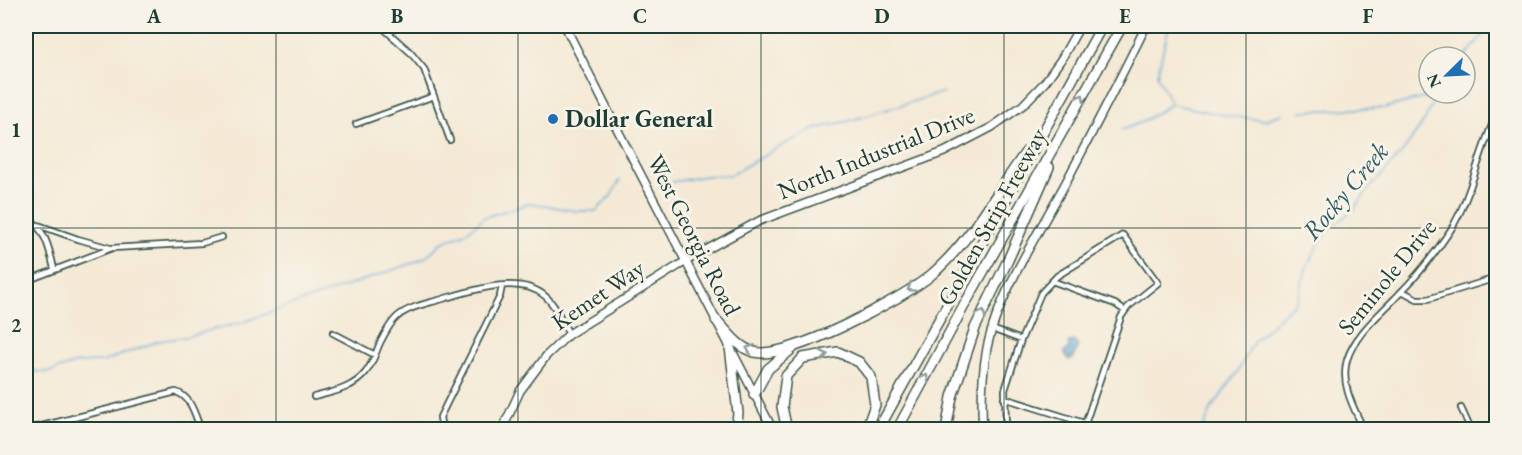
<svg xmlns="http://www.w3.org/2000/svg" width="1522" height="455" viewBox="0 0 1522 455" font-family="'EB Garamond',serif">
<defs>
<pattern id="water-rules" width="6" height="5" patternUnits="userSpaceOnUse" patternTransform="scale(1.5)"><rect width="6" height="5" fill="#5fa6d5"/><path d="M0 2.5h6" fill="none" stroke="#4e88ae"/></pattern>
</defs>
<rect width="100%" height="100%" fill="#f7f3e8"/>
<filter id="ink" filterUnits="userSpaceOnUse"><feTurbulence type="fractalNoise" baseFrequency=".0167" numOctaves="2"/><feDisplacementMap in="SourceGraphic" scale="12" xChannelSelector="R" yChannelSelector="G"/><feConvolveMatrix kernelMatrix="1 2 1 2 8 2 1 2 1" color-interpolation-filters="sRGB"/></filter>
<filter id="wash" filterUnits="userSpaceOnUse"><feTurbulence type="fractalNoise" baseFrequency=".008" numOctaves="4" result="noise"/><feDisplacementMap in="SourceGraphic" scale="24" xChannelSelector="R" yChannelSelector="G"/><feGaussianBlur stdDeviation="1.35" result="paint"/><feColorMatrix in="noise" values="0 0 0 0 0 0 0 0 0 0 0 0 0 0 0 0 0 1.4 0 .05"/><feComposite in="paint" operator="in"/></filter>
<g filter="url(#wash)">
<rect width="100%" height="100%" fill="#f4e9d5"/>
<path fill="url(#water-rules)" stroke="#3f7284" stroke-width="1.5" d="M1072,341l3,1 3,4 -5,13 -4,1 -5,-7 5,-6 -1,-4z"/>
<g fill="none" stroke-linecap="round" stroke-linejoin="round">
<path stroke="#5fa6d5" stroke-width="1.5" d="M1169,26l-12,49 14,29
M1465,57l25,-31
M1300,111l84,-3 48,-12 2,2
M1122,130l20,-8 29,-18 58,12 35,4 18,-6
M672,182l34,-6 24,-1 60,-34 28,-13 31,-7 95,-29
M26,371l23,1 28,-9 25,-1 57,-21 26,-4 55,-14 176,-61 10,-5 15,-14 24,-10 20,-16 46,-14 46,8h19l15,-15 9,-16
M1202,430l10,-22 25,-35 17,-32 43,-40 10,-35 13,-24 13,-16 21,-17 18,-24 6,-5 27,-31 20,-29 12,-27"/>
</g>
</g>
<g filter="url(#ink)">
<g fill="none" stroke-linecap="round" stroke-linejoin="round">
<g stroke="#3f574c" stroke-width="8">
<path id="street" d="M381,26l29,26 14,17 26,71
M356,124l78,-28
M26,215c19,15 23,31 28,54
M38,225l40,14 32,9
M26,281l86,-33 90,-5 20,-6
M1052,281l63,23 10,7
M1402,291l15,8h11l68,-21
M992,329l29,11
M333,333l42,22
M314,397c18,-5 39,-8 52,-25 6,-7 10,-20 14,-29 4,-8 10,-20 17,-26 11,-10 29,-13 42,-17 29,-8 79,-27 106,-4 11,9 17,26 24,38
M1004,398l80,25
M1461,408l10,22
M26,430l150,-38c16,5 19,24 25,38
M442,430l-2,-13 60,-121 2,-10
M1006,430l-1,-40 16,-50 20,-47 16,-17 66,-41 35,48 -30,24 -7,10 -38,113
M1364,430c-10,-22 -24,-45 -17,-70 8,-27 36,-48 54,-68 18,-18 35,-40 49,-61 22,-35 28,-78 46,-115"/>
</g>
<g stroke="#3f574c" stroke-width="10">
<path id="secondary" d="M565,26l45,89 163,315
M502,430l18,-39 27,-36 22,-21 117,-73 73,-40 185,-69 48,-25 31,-22 22,-23 17,-24 18,-32
M983,430c-2,-28 -1,-55 4,-82 11,-53 52,-116 78,-164 28,-53 55,-105 81,-158"/>
</g>
<g stroke="#3f574c" stroke-width="12">
<path id="highway" d="M716,320c11,11 22,28 38,32 33,9 150,-54 177,-77 39,-33 65,-82 95,-123
M730,347l8,66 -2,17
M754,395l14,-26 25,-21
M787,430l-5,-23 4,-31 17,-18 35,-6 21,10 12,15 4,28 -9,25
M878,430l224,-404
M897,430l68,-126 157,-278
M946,430l6,-33 23,-69 33,-68 41,-93"/>
</g>
<use href="#street" stroke="#fff" stroke-width="4.5"/>
<use href="#secondary" stroke="#fff" stroke-width="7"/>
<use href="#highway" stroke="#fff" stroke-width="9"/>
</g>
<defs><path id="oneway-chevron" d="M-2-3.5L2.5 0L-2 3.5" fill="none" stroke-width="1.6" stroke-linecap="round" stroke-linejoin="round" transform="scale(1.5)"/></defs>
<g stroke="#8f9e9a">
<use href="#oneway-chevron" transform="translate(1081 98) rotate(-61)"/>
<use href="#oneway-chevron" transform="translate(911 288) rotate(148)"/>
<use href="#oneway-chevron" transform="translate(982 314) rotate(-64)"/>
<use href="#oneway-chevron" transform="translate(750 349) rotate(-159)"/>
<use href="#oneway-chevron" transform="translate(824 355) rotate(-10)"/>
<use href="#oneway-chevron" transform="translate(925 378) rotate(-63)"/>
</g>
</g>
<path fill="none" stroke="#1f3d34" stroke-width="1.5" stroke-opacity="0.55" d="M276,26v404M518,26v404M761,26v404M1004,26v404M1246,26v404M26,228h1470"/>
<circle fill="#1f6fb2" stroke="#f7f3e8" stroke-width="2" cx="553" cy="119" r="6"/>
<g text-anchor="middle" stroke-width="6" stroke-linejoin="round" paint-order="stroke">
<g font-size="24" font-weight="bold" fill="#1f3d34" stroke="#f7f3e8" text-anchor="start">
<text x="565" y="127">Dollar General</text>
</g>
<g font-size="24" fill="#1f3d34" stroke="#f7f3e8">
<text transform="translate(876 153) rotate(-22)" y="8">North Industrial Drive</text>
<text transform="translate(992 217) rotate(-61)" y="8">Golden Strip Freeway</text>
<text transform="translate(694 235) rotate(63)" y="8">West Georgia Road</text>
<text transform="translate(1387 277) rotate(-51)" y="8">Seminole Drive</text>
<text transform="translate(598 295) rotate(-34)" y="8">Kemet Way</text>
</g>
<g font-size="26" font-style="italic" fill="#325c64" stroke="#f7f3e8">
<text transform="translate(1345 191) rotate(-50)" y="9">Rocky Creek</text>
</g>
</g>
<rect width="1522" height="455" fill="none" stroke="#f7f3e8" stroke-width="66"/>
<g transform="translate(1447 75) rotate(246)"><circle r="28" fill="#f7f3e8" stroke="#a1aaa0" stroke-width="1.5"/>
<path d="M0-4.5L10 22L0 15L-10 22Z" fill="#1f6fb2"/>
<text y="-9" font-size="16" font-weight="bold" text-anchor="middle" fill="#1f3d34">N</text>
</g>
<rect x="33" y="33" width="1456" height="389" fill="none" stroke="#1f3d34" stroke-width="2"/>
<g font-size="20" text-anchor="middle" font-weight="bold" fill="#1f3d34">
<text x="154" y="23">A</text>
<text x="397" y="23">B</text>
<text x="640" y="23">C</text>
<text x="882" y="23">D</text>
<text x="1125" y="23">E</text>
<text x="1368" y="23">F</text>
<text x="16" y="137">1</text>
<text x="16" y="332">2</text>
</g>
</svg>
